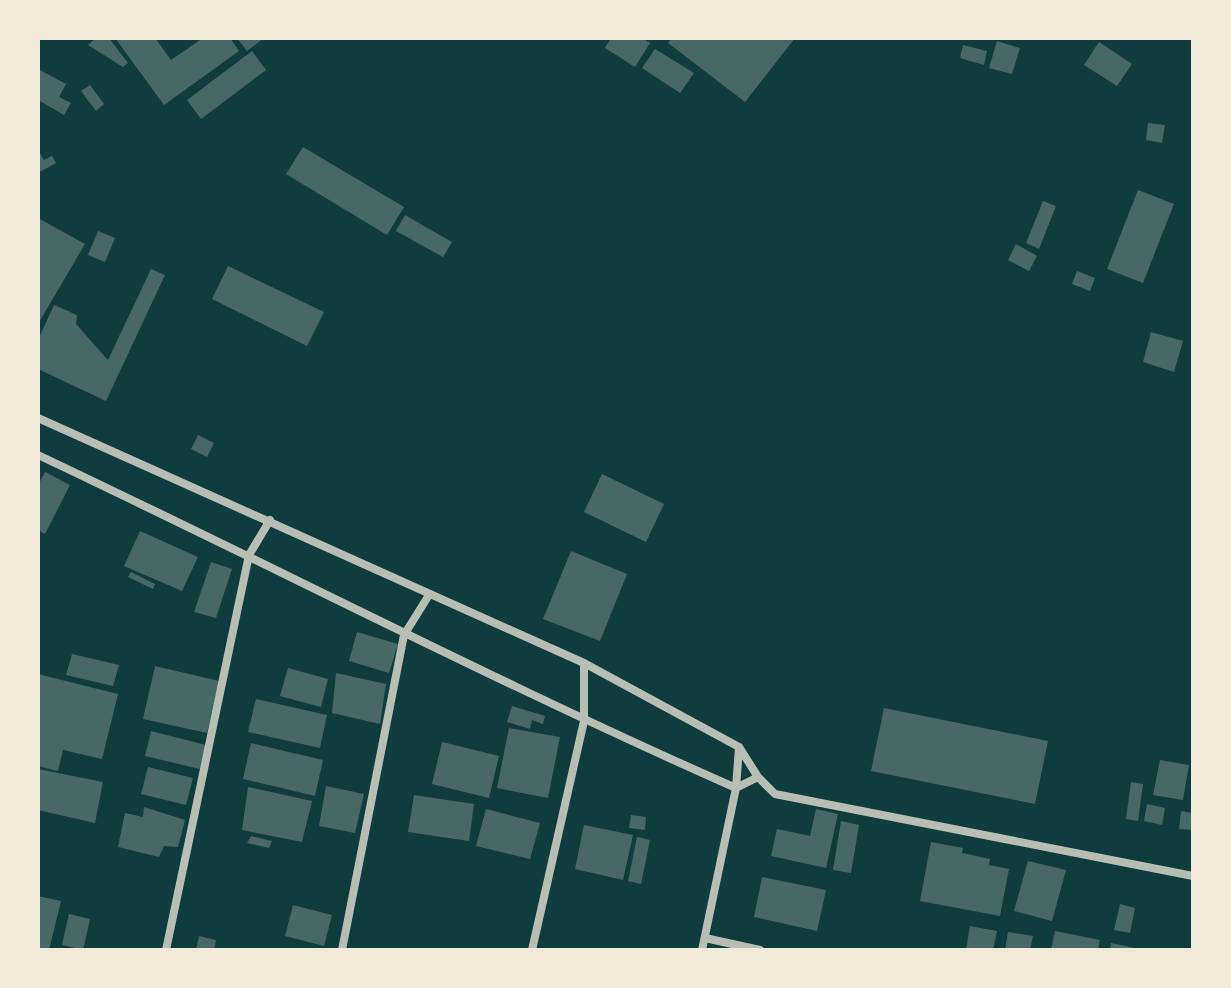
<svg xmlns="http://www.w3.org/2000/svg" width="1231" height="988" viewBox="0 0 1231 988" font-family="Overpass,sans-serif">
<rect width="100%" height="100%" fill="#0f3d3e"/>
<path fill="#486865" d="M96,38h13l19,25 -5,4 -35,-22z
M115,38h40l16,22 32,-22h27l9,13 -75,54z
M237,38h27l-17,13z
M611,38h31l8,5 -15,24 -30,-19z
M672,38h123l-50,64 -77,-59z
M997,41l23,7 -8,26 -23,-6z
M1099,42l33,22 -15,22 -33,-21z
M963,45l24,6 -3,14 -24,-7z
M655,49l39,24 -14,20 -38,-25z
M252,51l14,19 -65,49 -14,-19z
M38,69l28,15 -7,13 12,6 -7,12 -26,-15z
M90,85l14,19 -8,7 -15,-20z
M1148,123l17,2 -3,18 -16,-3z
M303,147l101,60 -17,28 -101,-61z
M38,150l6,10 8,-4 4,7 -18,10z
M1138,190l36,14 -31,79 -36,-14z
M1043,201l13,5 -17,43 -13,-6z
M405,215l47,27 -9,15 -47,-26z
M38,218l47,26 -47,80z
M98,231l17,7 -10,24 -17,-7z
M1016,244l21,12 -8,15 -21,-11z
M228,266l96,46 -17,34 -95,-47z
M151,269l14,6 -59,126 -68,-32v-29l16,-35 23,10 -1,9 32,36z
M1077,271l18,7 -5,13 -18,-7z
M1151,332l32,9 -9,31 -31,-10z
M198,435l16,8 -7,14 -16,-8z
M45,472l25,13 -25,49 -7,-4v-45z
M602,474l62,30 -18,38 -62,-30z
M140,531l58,26 -16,34 -58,-25z
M571,551l56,23 -27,67 -57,-22z
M211,562l21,7 -16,49 -22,-6z
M131,572l24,12 -2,5 -25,-12z
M357,632l41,12 -9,29 -40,-12z
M72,654l47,11 -6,21 -47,-11z
M155,666l64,15 -12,52 -64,-14z
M288,668l40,11 -7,28 -41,-11z
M336,673l50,11 -6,40 -48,-11z
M38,674l80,20 -16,65 -39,-9 -5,21 -20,-5z
M256,699l71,16 -7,33 -72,-16z
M512,706l33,10 -2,8 -11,-4 -2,9 -23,-7z
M884,708l164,33 -13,63 -164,-33z
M509,728l51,9 -12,61 -51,-10z
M151,731l55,14 -6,24 -55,-13z
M442,742l57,14 -10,42 -57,-14z
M251,743l72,17 -8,36 -72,-17z
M1160,760l29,5 -6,35 -30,-5z
M148,767l45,11 -7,27 -45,-11z
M38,769l65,13 -8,41 -57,-13z
M1131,782l12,2 -5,37 -12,-2z
M326,786l38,8 -9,39 -36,-7z
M248,787l64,14 -10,41 -60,-12z
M414,795l60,9 -5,37 -61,-9z
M1147,804l18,4 -3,17 -18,-4z
M144,807l41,13 -7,27 -14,-1 -5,11 -41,-10 7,-34 18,4z
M486,809l54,14 -10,36 -54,-13z
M816,809l22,5 -12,54 -55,-12 6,-27 33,7z
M1181,811l12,2v17l-14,-1z
M631,815l15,2 -1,13 -16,-2z
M841,821l18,4 -8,48 -18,-3z
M584,825l49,10 -10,45 -48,-11z
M251,836l21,5 -3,7 -22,-5z
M637,837l13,3 -9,44 -13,-3z
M931,842l32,6 -1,5 28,6 -1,6 20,4 -9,47 -80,-15z
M1028,861l38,9 -14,51 -38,-10z
M762,877l64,13 -9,41 -63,-14z
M38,896l23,5 -12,49h-11z
M1120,904l15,4 -5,25 -16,-3z
M293,905l39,10 -8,31 -39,-10z
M69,914l21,5 -7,31 -21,-5z
M970,926l27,5 -4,19h-27z
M1055,931l45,9 -2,10h-47z
M1008,932l25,4 -3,14h-25z
M199,936l17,4 -2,10h-18z
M1111,943l29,6v1h-30z"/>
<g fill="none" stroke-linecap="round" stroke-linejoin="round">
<path stroke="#b8beb3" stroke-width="8" d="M38,418l546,245 155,84 19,30 17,17 418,82
M38,455c233,110 462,229 698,333l22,-11
M705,938l55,12
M166,950l83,-395 21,-35
M342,950l62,-315 25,-40
M532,950l52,-229v-58
M702,950l34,-162 3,-41"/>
</g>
<rect width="1231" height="988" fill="none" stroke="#f1e9da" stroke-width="80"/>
</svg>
